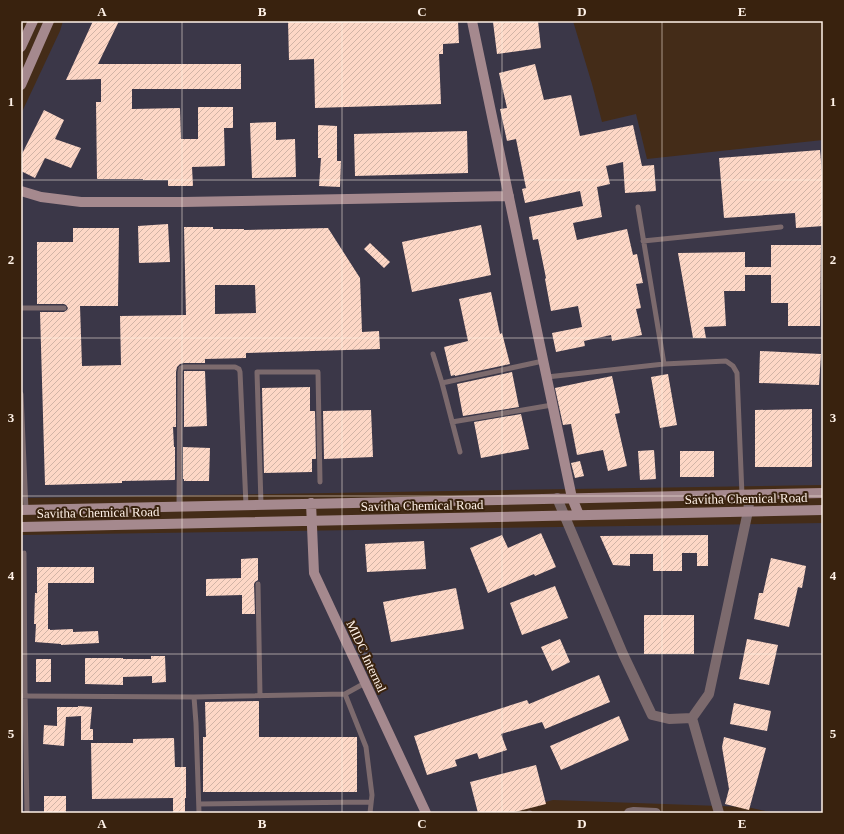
<svg xmlns="http://www.w3.org/2000/svg" width="844" height="834" viewBox="0 0 844 834" font-family="'Times New Roman',serif">
<defs>
<pattern id="building-hatch" width="6" height="6" patternUnits="userSpaceOnUse"><rect width="6" height="6" fill="#fdd7c6"/><path d="M-1 1l2-2M0 6l6-6M5 7l2-2" fill="none" stroke="#d1b4a6"/></pattern>
</defs>
<rect width="100%" height="100%" fill="#442c18"/>
<path fill="#3b3748" d="M63,21h510l19,63 10,38 34,-8 11,45 176,-19v345l-802,13v-384l39,-83z
M823,523v290h-48l-28,-6 -194,-7 -50,13h-482v-278z"/>
<path fill="url(#building-hatch)" fill-rule="evenodd" d="M93,21h26l-21,43h143v25h-109v20l48,-1 1,31h17v-32h35v21h-9l1,38 -33,1 1,19h-25v-6h-25v-1h-46l-1,-77h5v-23l-35,1z
M288,21h170l1,22 -16,1v10h-4l2,50 -126,4 -1,-49 -25,1z
M499,21h39l3,27 -44,6 -4,-32z
M535,64l9,36 27,-5 9,41 53,-11 9,41 12,-1 2,26 -31,2 -2,-31 -17,4 4,18 -13,3 5,30 -29,6 4,17 50,-11 6,26 4,-1 6,29 -7,1 5,24 -5,1 6,26 -30,6 -1,-6 -27,6 1,5 -29,6 -4,-19 30,-6 -4,-21 -27,5 -6,-32 1,-1 -8,-39 -5,1 -4,-23 54,-11 -3,-15 -55,12 -3,-14 4,-1 -10,-49 -9,2 -7,-32 7,-1 -8,-35z
M44,110l20,10 -9,19 26,9 -10,20 -26,-10 -10,20 -14,-7v-15z
M276,122v18l19,-1 1,38 -44,1 -2,-55z
M318,125l19,1v35h4l-1,26 -21,-1 2,-28h-3z
M467,131l1,42 -113,3 -1,-42z
M820,150l3,35v41l-27,2 -1,-15 -71,5 -5,-60z
M168,224l2,38 -31,1 -1,-37z
M481,225l10,50 -79,17 -10,-50z
M184,227h29v2h31v1l84,-2 32,50 2,54 17,-1 1,18 -134,4v5l-41,1v4h-21l-4,1 -3,3 -1,5v55h-3l1,20h1v33l-53,1v2l-77,2 -5,-173h24l3,-2 1,-2 -2,-3 -2,-1h-27v-62h36v-14h46l-1,78h-38l2,60 39,-1 -1,-49 66,-1zM215,285h40l1,28 -41,1z
M370,243l20,19 -6,6 -20,-19z
M771,245h50l-1,81h-32v-23h-17v-28h-26v16h-21l2,35 -22,1 2,11h-13l-15,-85 67,-1v15h26z
M491,292l9,42 2,-1 8,31 -55,12v-1l-4,1 -7,-29 24,-6 -9,-42z
M760,351l61,3 -2,31 -60,-2z
M184,371h21l2,55 -23,1z
M512,372l7,35 -56,9 -6,-32z
M668,374l9,51 -17,3 -9,-51z
M612,376l8,37 -5,1 12,52 -19,5 -5,-21 -26,5 -6,-31 -8,1 -8,-37z
M310,387v24h5l1,48h-4v13l-48,1 -2,-85z
M812,409v58h-57v-57z
M371,410l2,47 -49,2 -1,-48z
M521,414l8,35 -48,9 -7,-36z
M183,447l27,1 -1,33h-25v-2h-1z
M654,450l2,29 -16,1 -2,-29z
M680,451h34v26h-34z
M580,461l4,15 -9,2 -4,-15z
M541,533l15,34 -21,9 -1,-2 -46,19 -18,-45 32,-13 6,13z
M708,535v31h-11v-13h-15v18h-29v-17h-23v12l-17,-1 -13,-29z
M424,541l2,28 -59,3 -2,-28z
M258,558v22l-3,2 -1,2 1,30h-13v-19l-36,1v-17l35,-1v-19z
M771,558l35,8 -4,22 -4,-1 -9,40 -35,-8 5,-26h4z
M37,567h57v16h-46v46h2v1l23,-1v3l25,-1 1,12 -38,2v-1l-26,-2 1,-18h-2l1,-31h2z
M555,586l13,32 -46,17 -12,-32z
M456,588l8,41 -73,13 -8,-40z
M644,615h50v39h-50z
M560,639l10,23 -18,9 -11,-24z
M747,639l31,6 -9,40 -30,-6z
M151,656h14l1,26 -14,1v-7l-29,1v8l-38,-1v-26h38v1h28z
M36,659h15v23h-15z
M599,675l11,27 -65,27 -3,-7 -41,12 6,16 -28,9 -2,-6 -22,7 2,6 -30,9 -13,-39 113,-36 2,4z
M259,701v36h98v55h-154v-55h3l-1,-35z
M734,703l37,8 -4,20 -37,-7z
M78,706l14,1 -2,22h3v11h-12v-24l-15,1 -2,29 -21,-2 1,-19 13,1v-19h21z
M619,716l10,24 -68,30 -11,-24z
M724,737l42,11 -17,62 -24,-6 4,-15 -7,-42z
M174,738l1,29h11v31h-1v15h-12v-15l-81,1 -1,-56h42v-4z
M536,765l10,39 -35,9h-33l-8,-31z
M44,796h22v17h-22z"/>
<g fill="none" stroke-linecap="round" stroke-linejoin="round">
<path stroke="#7c6a6d" stroke-width="5" d="M638,207l26,157
M643,241l138,-14
M21,308h43
M433,354l9,29 18,69
M547,377l117,-13 62,-3 7,5 4,7 5,122
M442,383l101,-22
M21,394l5,116
M452,422l100,-17
M261,504l-4,-132h61l2,110
M179,506l1,-134 1,-4 3,-1h51l4,2 1,3 6,133
M24,553l1,142 2,118
M258,584l2,112
M365,683l-20,11 21,53 6,48 -2,18
M21,696l173,1 151,-3
M194,697l2,26 3,90
M199,804l172,-2
M529,813h1"/>
<path stroke="#7c6a6d" stroke-width="10" d="M557,498l66,156 29,61 17,4 23,-1 17,-24 39,-183 2,-16
M692,718l27,95
M629,813l5,-1 22,1"/>
<path stroke="#a5898e" stroke-width="10" d="M472,21l100,477 7,17
M21,47l12,-26
M21,85l28,-64
M21,191l20,6 40,5h102l326,-6
M311,503l3,70 112,240
M21,510l802,-17
M21,527l802,-17"/>
</g>
<path fill="none" stroke="#fff2e8" stroke-width="1" stroke-opacity="0.55" d="M182,21v792M342,21v792M502,21v792M662,21v792M21,180h802M21,338h802M21,496h802M21,654h802"/>
<g text-anchor="middle" stroke-width="4" stroke-linejoin="round" paint-order="stroke">
<g font-size="13" fill="#fff2e8" stroke="#39220e">
<text transform="translate(746 498) rotate(-1)" y="5">Savitha Chemical Road</text>
<text transform="translate(422 505) rotate(-1)" y="5">Savitha Chemical Road</text>
<text transform="translate(98 512) rotate(-1)" y="5">Savitha Chemical Road</text>
<text transform="translate(367 656) rotate(65)" y="5">MIDC Internal</text>
</g>
</g>
<rect width="844" height="834" fill="none" stroke="#39220e" stroke-width="44"/>
<rect x="22" y="22" width="800" height="790" fill="none" stroke="#fff2e8" stroke-width="1.5"/>
<g font-size="13" text-anchor="middle" font-weight="bold" fill="#fff2e8">
<text x="102" y="16">A</text>
<text x="262" y="16">B</text>
<text x="422" y="16">C</text>
<text x="582" y="16">D</text>
<text x="742" y="16">E</text>
<text x="11" y="106">1</text>
<text x="833" y="106">1</text>
<text x="11" y="264">2</text>
<text x="833" y="264">2</text>
<text x="11" y="422">3</text>
<text x="833" y="422">3</text>
<text x="11" y="580">4</text>
<text x="833" y="580">4</text>
<text x="11" y="738">5</text>
<text x="833" y="738">5</text>
<text x="102" y="828">A</text>
<text x="262" y="828">B</text>
<text x="422" y="828">C</text>
<text x="582" y="828">D</text>
<text x="742" y="828">E</text>
</g>
</svg>
